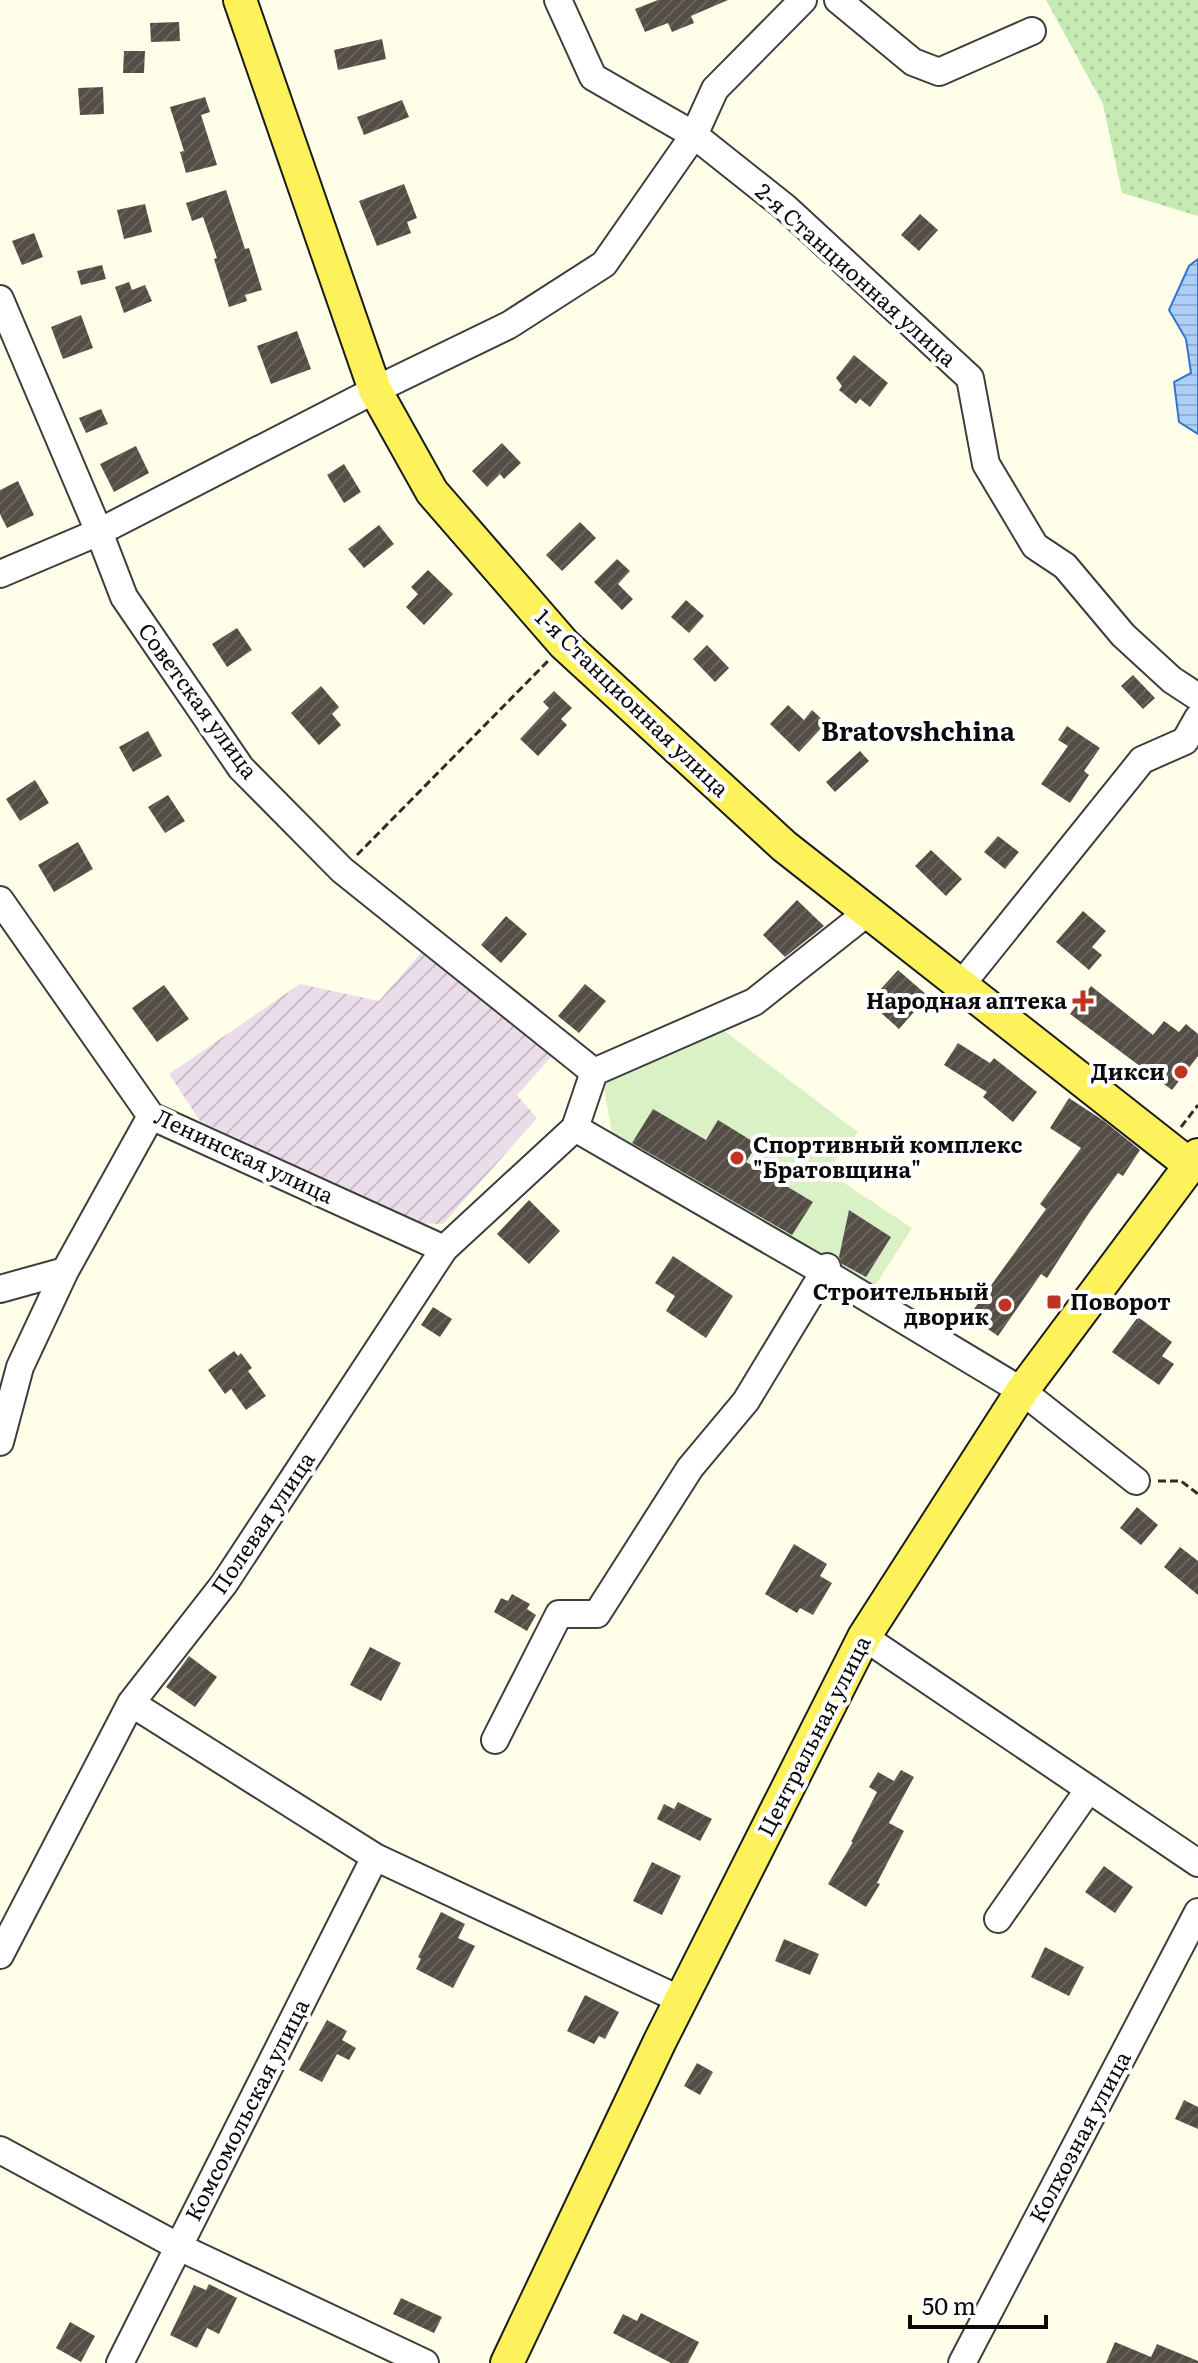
<svg xmlns="http://www.w3.org/2000/svg" width="1198" height="2363" viewBox="0 0 1198 2363" font-family="Literata,serif">
<defs>
<pattern id="industrial-furrows" width="10" height="10" patternUnits="userSpaceOnUse" patternTransform="scale(2)"><rect width="10" height="10" fill="#ebdeea"/><path d="M-1 1l2-2M0 10L10 0M9 11l2-2" fill="none" stroke="#c8bdc7"/></pattern>
<pattern id="grass-dots" width="8" height="8" patternUnits="userSpaceOnUse" patternTransform="scale(2)"><rect width="8" height="8" fill="#c5eab2"/><path d="M2 2h.1M6 6h.1" fill="none" stroke="#a8c798" stroke-width="1.8" stroke-linecap="round"/></pattern>
<pattern id="water-rules" width="6" height="5" patternUnits="userSpaceOnUse" patternTransform="scale(2)"><rect width="6" height="5" fill="#accef8"/><path d="M0 2.5h6" fill="none" stroke="#93b0d3"/></pattern>
<pattern id="building-hatch" width="6" height="6" patternUnits="userSpaceOnUse" patternTransform="scale(2)"><rect width="6" height="6" fill="#544e47"/><path d="M-1 1l2-2M0 6l6-6M5 7l2-2" fill="none" stroke="#68635d"/></pattern>
</defs>
<rect width="100%" height="100%" fill="#ffffe9"/>
<path fill="url(#industrial-furrows)" d="M426,947l128,107 -37,41 20,23 -94,106 -35,-1 -208,-102 -31,-47 131,-90 79,17z"/>
<path fill="url(#grass-dots)" d="M1046,0h152v216l-76,-23 -19,-89z"/>
<path fill="#daf1c5" d="M719,1027l139,105 -32,39 86,57 -41,64 -257,-147 -12,-68z"/>
<path fill="url(#water-rules)" stroke="#3175d1" stroke-width="2" d="M1198,259v175l-19,-12 -5,-40 17,-9 -5,-34 -17,-29 20,-44z"/>
<path fill="url(#building-hatch)" d="M658,0h70l-37,16 3,7 -22,9 -4,-9 -23,9 -10,-23z
M179,22l1,19 -29,1 -1,-19z
M382,39l4,20 -48,11 -4,-20z
M124,51h21l-1,22h-21z
M103,87l1,27 -24,1 -2,-27z
M205,97l5,15 -9,3 16,50 -31,8 -6,-21 4,-1 -14,-44z
M402,100l7,17 -45,18 -7,-18z
M404,184l13,34 -10,4 4,11 -34,13 -18,-45z
M226,190l19,59 4,-1 13,42 -17,5 2,6 -18,6 -15,-48 3,-1 -14,-41 -11,4 -6,-18z
M145,204l7,28 -28,7 -7,-29z
M920,214l18,16 -19,21 -18,-16z
M34,233l9,24 -21,8 -10,-24z
M102,265l4,14 -25,6 -4,-14z
M129,282l3,8 13,-5 7,16 -28,12 -9,-26z
M81,315l12,33 -30,11 -12,-32z
M297,331l14,38 -40,15 -14,-38z
M854,355l34,28 -18,24 -10,-8 -4,5 -17,-14 3,-4 -6,-8z
M101,409l7,15 -22,9 -7,-15z
M502,443l19,20 -17,16 -4,-5 -13,13 -15,-16z
M136,446l13,27 -35,19 -14,-28z
M344,464l17,28 -17,11 -17,-28z
M18,481l16,34 -27,13 -7,-14v-24z
M580,522l16,16 -34,33 -16,-16z
M379,525l15,19 -30,24 -16,-19z
M617,559l13,12 -12,13 15,15 -11,11 -28,-28z
M428,570l25,24 -29,31 -18,-18 12,-13 -7,-7z
M686,600l18,16 -15,17 -18,-16z
M237,628l15,22 -25,17 -15,-23z
M707,645l22,23 -14,14 -22,-23z
M1133,675l22,23 -12,11 -22,-23z
M321,686l18,21 -7,7 9,11 -22,20 -28,-32z
M554,691l18,17 -11,11 6,6 -29,31 -18,-17 29,-31 -6,-6z
M788,705l16,15 8,-10 14,13 -27,29 -29,-28z
M1067,726l33,22 -16,23 5,4 -19,28 -29,-19 27,-38 -10,-6z
M148,731l14,25 -29,16 -14,-25z
M860,751l9,10 -34,31 -9,-10z
M35,780l14,23 -29,18 -14,-22z
M168,795l17,26 -20,12 -17,-26z
M998,836l21,16 -14,17 -21,-17z
M78,842l15,27 -39,23 -16,-27z
M931,850l31,29 -16,17 -31,-30z
M797,900l27,26 -39,31 -22,-22z
M1083,911l23,20 -14,16 10,8 -13,15 -33,-28z
M506,916l21,18 -26,29 -20,-18z
M898,970l30,26 -29,33 -30,-27z
M585,984l21,17 -27,32 -21,-17z
M164,985l25,34 -32,23 -25,-34z
M1091,986l62,49 11,-14 15,11 7,-8 12,10v22l-26,34 -102,-76z
M958,1043l32,20 4,-5 43,34 -24,30 -30,-25 4,-5 -43,-27z
M1069,1098l35,23 36,29 -17,26 -5,-3 -29,40 -42,65 -6,-4 -43,62 -29,-20 77,-107 -6,-5 41,-56 -31,-20z
M653,1109l53,31 12,-20 39,24 -11,18 67,40 -21,33 -160,-92z
M529,1200l31,31 -31,33 -32,-30z
M849,1210l42,27 -25,40 -24,-13 -3,-7z
M673,1256l60,40 -27,42 -40,-27 9,-15 -20,-13z
M433,1307l19,12 -12,18 -19,-12z
M1138,1317l34,25 -10,14 12,8 -15,21 -47,-33z
M234,1351l4,5 3,-3 11,15 -4,3 18,25 -20,14 -15,-21 -6,5 -17,-24z
M1137,1507l21,18 -17,20 -21,-17z
M794,1544l33,20 -7,12 12,7 -19,32 -13,-7 -3,5 -32,-19z
M1180,1547l18,14v34l-34,-28z
M512,1594l18,10 -3,5 9,6 -9,16 -33,-19 7,-14 7,3z
M370,1647l31,16 -20,38 -31,-16z
M189,1656l28,21 -22,30 -29,-20z
M901,1770l13,7 -25,46 15,8 -27,52 3,1 -14,23 -38,-23 25,-42h-2l26,-50 -8,-5 9,-15 16,9z
M678,1802l34,17 -12,22 -43,-22 7,-15 10,5z
M652,1862l29,14 -19,39 -29,-14z
M1104,1866l29,21 -18,26 -30,-21z
M441,1912l24,12 -7,14 17,8 -22,42 -37,-19 5,-10 -3,-2z
M784,1939l35,15 -9,21 -35,-14z
M1045,1947l39,20 -15,29 -38,-19z
M585,1995l34,17 -14,27 -6,-3 -5,8 -27,-13z
M327,2020l20,11 -5,9 14,8 -7,12 -12,-6 -15,28 -23,-12z
M697,2063l16,9 -13,23 -16,-9z
M1184,2100l14,7v22l-23,-10z
M209,2284l28,14 -18,36 -12,-6 -10,20 -27,-13 24,-50 12,5z
M401,2298l41,19 -8,16 -41,-19z
M641,2313l58,29 -11,21h-17l-58,-30 10,-19 14,7z
M70,2322l25,14 -14,26 -25,-14z
M1115,2342l36,15 6,-13 41,17v2h-92z"/>
<g fill="none" stroke-linecap="round" stroke-linejoin="round">
<g stroke="#3e3e3e" stroke-width="30">
<path id="minor" d="M558,0l35,77 101,58 92,73 184,170 16,86 49,82 30,20 58,69 49,45 26,17
M838,0l75,62 26,10 93,-41
M0,299l99,233 25,65 117,171 101,102 252,202
M0,574l99,-42 276,-142 134,-65 95,-61 90,-129 21,-46 88,-89
M0,900l151,216 293,133
M961,985l181,-225 43,-19 13,-23
M575,1128l249,144 198,119 114,90
M0,1289l65,-18
M0,1442l20,-75 45,-96 86,-155
M864,1637l334,226
M131,1703l244,154 306,143
M495,1740l64,-126h38l93,-146 56,-67 81,-134
M998,1919l91,-130
M0,1955l131,-252 93,-119 220,-335 131,-121 19,-56 160,-70 114,-90
M0,2150l179,97 246,116
M120,2363l255,-506
M962,2363l236,-451"/>
</g>
<g stroke="#1c1c1c" stroke-width="36">
<path id="major" d="M240,0l135,390 57,102 132,152 220,202 406,319
M507,2363l153,-322 204,-404 158,-246 176,-236"/>
</g>
<path stroke="#2d2d2d" stroke-width="3" stroke-dasharray="8 4" stroke-linecap="butt" d="M357,855l191,-194
M1181,1127l17,-22
M1158,1481h23l17,13"/>
<use href="#minor" stroke="#fff" stroke-width="26"/>
<use href="#major" stroke="#fdf25b" stroke-width="32"/>
</g>
<g fill="#be3420" stroke="#fff" stroke-width="3">
<path d="M1079 989h8v8h8v8h-8v8h-8v-8h-8v-8h8z"/>
<circle cx="1181" cy="1072" r="8"/>
<circle cx="737" cy="1158" r="8"/>
<rect x="1046" y="1294" width="16" height="16" rx="4"/>
<circle cx="1005" cy="1305" r="8"/>
</g>
<g text-anchor="middle" stroke-width="8" stroke-linejoin="round" paint-order="stroke">
<g font-size="22" fill="#0b0b0b" stroke="#fff">
<text transform="translate(856 275) rotate(42)" y="8">2-я Станционная улица</text>
<text transform="translate(198 701) rotate(54)" y="8">Советская улица</text>
<text transform="translate(632 703) rotate(44)" y="8">1-я Станционная улица</text>
<text transform="translate(244 1156) rotate(25)" y="8">Ленинская улица</text>
<text transform="translate(263 1523) rotate(-56)" y="8">Полевая улица</text>
<text transform="translate(814 1736) rotate(-63)" y="8">Центральная улица</text>
<text transform="translate(247 2110) rotate(-63)" y="8">Комсомольская улица</text>
<text transform="translate(1080 2137) rotate(-62)" y="8">Колхозная улица</text>
</g>
<g font-size="22" font-weight="bold" fill="#0b0b0b" stroke="#fff" text-anchor="end">
<text x="1067" y="1009">Народная аптека</text>
<text x="1165" y="1080">Дикси</text>
<text x="753" y="1153" text-anchor="start">Спортивный комплекс<tspan x="753" dy="25">"Братовщина"</tspan></text>
<text x="989" y="1300">Строительный<tspan x="989" dy="25">дворик</tspan></text>
<text x="1070" y="1310" text-anchor="start">Поворот</text>
</g>
<g font-size="26" font-weight="bold" fill="#0b0b0b" stroke="#fff">
<text x="918" y="741">Bratovshchina</text>
</g>
</g>
<path d="M910 2315v12h136v-12" fill="none" stroke="#0b0b0b" stroke-width="4"/>
<text x="922" y="2315" font-size="24" fill="#0b0b0b" stroke="#ffffff" stroke-width="6" paint-order="stroke">50 m</text>
</svg>
